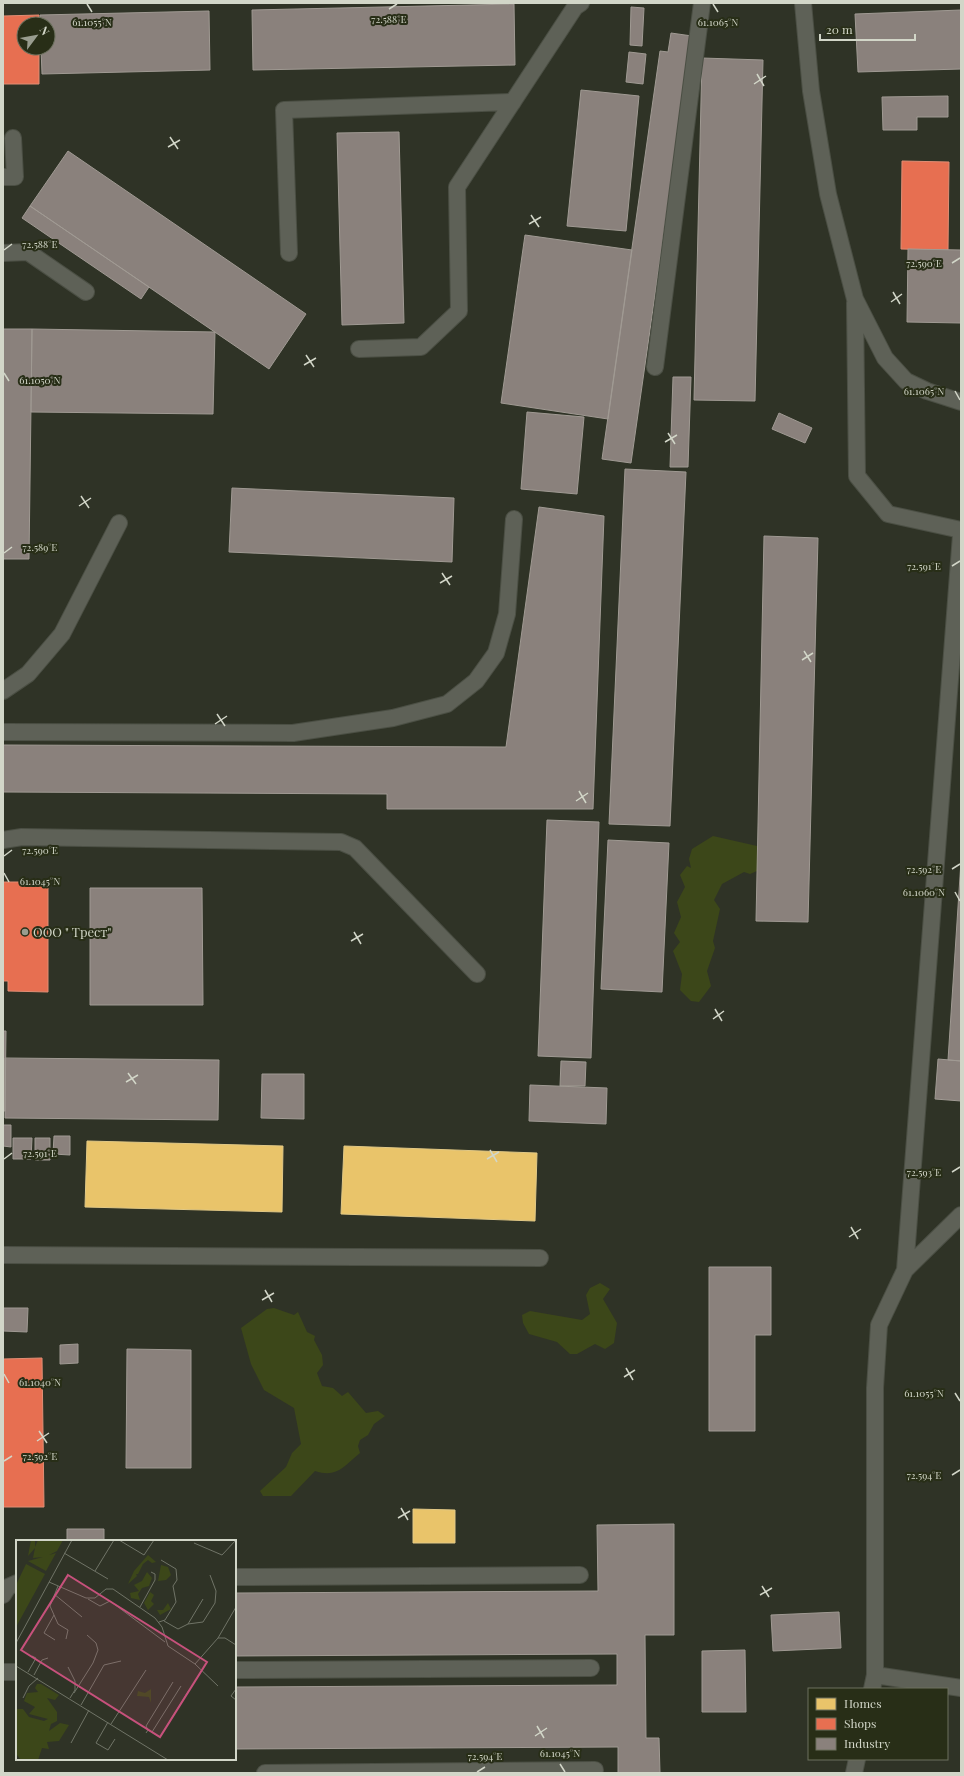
<svg xmlns="http://www.w3.org/2000/svg" width="964" height="1776" viewBox="0 0 964 1776" font-family="'Playfair Display',serif">
<rect width="100%" height="100%" fill="#2f3326"/>
<path fill="#3c4719" d="M713,836l44,10 4,13 -4,12 -7,3 -6,-2 -22,12 -8,16 6,9 -7,32 2,7 -8,23 4,15 -12,16 -8,-1 -11,-11 2,-16 -9,-23 7,-9 -6,-9 7,-16 -4,-15 8,-15 -5,-12 7,-9 4,2 -2,-9 3,-10z
M600,1283l10,6 -7,10 14,24 -3,20 -9,6 -10,-5 -18,10h-7l-13,-12 -28,-8 -6,-11 -1,-8 8,-4 52,9 8,-6 -4,-19 4,-7z
M274,1308l20,7 4,-3 9,20 8,4 -1,4 8,15 1,10 -6,8 5,13 11,2 9,8 6,-4 18,21 12,-2 7,5 -11,8 -6,11 -8,5 -2,6 2,7c-17,14 -23,25 -45,18l-24,25h-28l-3,-5 26,-24 6,-14 9,-9 -7,-36 -30,-18 -13,-26 -10,-36 26,-19z"/>
<path fill="#e9c46a" stroke="#e2c986" d="M87,1141l196,5 -1,66 -197,-5z
M344,1146l193,7 -2,68 -194,-7z
M413,1509l42,1v33h-42z"/>
<path fill="#e76f51" stroke="#e18e75" d="M39,15v9h-15v24h15v36h-36v-68z
M902,161l47,1 -1,88 -47,-1z
M3,882h45v110l-40,-1v-10h-5z
M42,1358l2,149h-41v-148z"/>
<path fill="#8a817c" stroke="#a09a93" d="M514,4l1,61 -262,5 -1,-60z
M631,7l13,1 -2,38 -12,-1z
M961,10v59l-103,3 -3,-58z
M209,11l1,59 -168,4 -1,-26h7v-24h-7l-1,-9z
M671,33l21,3 -61,427 -29,-4 58,-408 8,1z
M629,52l17,2 -3,30 -17,-2z
M702,58l61,2 -8,341 -61,-1z
M581,90l58,6 -13,135 -59,-5z
M948,96v21h-31v13h-34l-1,-33z
M399,132l5,191 -62,2 -5,-192z
M68,151l238,163 -37,55 -239,-163z
M30,206l119,81 -8,12 -119,-81z
M525,235l107,15 -24,169 -107,-16z
M908,249l53,1v73l-54,-1z
M3,329h29l-3,230h-26z
M32,329l183,3 -2,82 -182,-2z
M673,377h18l-3,90h-18z
M527,412l57,5 -7,77 -56,-5z
M779,413l33,15 -7,15 -33,-14z
M625,469l61,3 -16,354 -61,-2z
M232,488l222,10 -2,64 -223,-10z
M539,507l65,9 -11,293h-206v-15l-384,-2v-47l503,2z
M764,536l54,2 -10,384 -52,-1z
M547,820l52,2 -8,236 -53,-2z
M608,840l61,3 -7,149 -61,-3z
M961,861v200l-13,-1z
M90,888h112l1,117h-113z
M3,1031h3l-1,80h-2z
M5,1058l214,2 -1,60 -213,-2z
M938,1059l23,2v40l-26,-2z
M561,1061l25,1 -1,24h-25z
M262,1074h42v45l-43,-1z
M530,1085l77,3 -1,36 -77,-3z
M3,1125h8v22l-8,-1z
M54,1136h16v19l-17,-1z
M13,1138h19l-1,21h-18z
M35,1138h15v22h-15z
M709,1267h62v68h-16v96h-46z
M3,1308h25l-1,24 -24,-1z
M78,1344v19l-18,1v-19z
M127,1349l64,1v118h-65z
M674,1524v111h-29l1,103h13l1,35h-42v-26l-383,2v-62l382,-2v-31l-382,2v-63l363,-2 -1,-66z
M67,1529h37v12h-37z
M839,1612l2,36 -68,3 -2,-36z
M745,1650l1,62h-44v-61z
M16,1688h1v63h-1z"/>
<g fill="none" stroke-linecap="round" stroke-linejoin="round">
<g stroke="#4b4f44" stroke-width="18">
<path id="lane" d="M803,3l8,88 17,103 27,105 30,59 21,23 21,10 34,11
M3,177h12l-2,-39
M3,253l25,-1 58,40
M289,253l-5,-143 229,-8
M855,303l2,173 31,38 73,16
M359,349l62,-2 38,-36 -2,-124 118,-180 6,-4
M655,367l47,-364
M3,691l25,-17 34,-40 57,-111
M3,732l290,1 100,-15 54,-14 29,-23 20,-28 11,-39 7,-95
M3,840l19,-3 319,5 14,6 122,126
M3,1255l537,3
M905,1270l56,-735
M235,1577l345,-2
M3,1595l5,-8 9,-4
M235,1670l356,-2
M3,1672h14
M875,1675l86,13
M872,1689l3,-14v-287l4,-63 26,-55 56,-55
M265,1773l330,-3
M854,1773l3,-14"/>
</g>
<use href="#lane" stroke="#5e6157" stroke-width="16"/>
</g>
<path fill="none" stroke="#d2d6c8" stroke-width="1.5" d="M87,4l5,8M713,4l5,8M389,9l8,-5M757,74l7,12M754,84l12,-8M170,137l8,12M168,147l12,-7M531,215l8,12M529,224l12,-7M4,250l8,-6M952,263l8,-5M893,292l7,12M891,302l11,-8M306,355l8,12M304,365l12,-7M4,373l5,8M955,391l5,9M668,433l7,11M665,442l12,-7M81,496l8,12M79,506l12,-8M4,553l8,-6M952,566l8,-5M442,573l8,12M440,583l12,-7M804,651l7,11M802,660l11,-7M217,714l8,12M215,724l12,-8M579,791l7,12M576,801l12,-8M4,856l8,-6M952,869l8,-5M4,873l5,9M955,892l5,9M354,932l7,12M351,941l12,-7M715,1009l7,12M713,1019l11,-8M128,1073l8,11M126,1082l12,-7M490,1150l7,12M4,1159l8,-6M487,1159l12,-7M952,1172l8,-5M851,1227l7,12M849,1237l12,-8M265,1290l7,12M262,1300l12,-7M626,1368l7,12M4,1374l5,9M624,1377l11,-7M955,1393l5,8M39,1431l8,12M37,1441l12,-8M4,1461l8,-5M952,1475l8,-5M401,1508l7,12M398,1518l12,-7M762,1586l7,11M760,1595l12,-7M537,1726l7,12M535,1736l12,-8M560,1764l5,8M477,1772l8,-5"/>
<circle fill="#999d8f" stroke="#282e17" stroke-width="1.5" cx="25" cy="932" r="4"/>
<g text-anchor="middle" stroke-width="4" stroke-linejoin="round" paint-order="stroke">
<g font-size="13" fill="#d2d6c8" stroke="#282e17" text-anchor="start">
<text x="33" y="937">ООО " Трест"</text>
</g>
</g>
<g transform="translate(16 1540)">
<rect width="220" height="220" fill="#2f3326"/>
<path d="M15,0l4,1v6l3,-7h25l-6,11 -8,4 7,-2 -10,18 -18,-10 15,-4 -10,1 2,-10 -7,8zM132,15l8,7 -4,1 -4,-3 -5,4 -5,10h-2l1,2 -9,8 6,-13zM10,24l19,10 -29,53v-42zM145,25l7,2 3,8 -5,5 -8,1zM131,32l5,6 -3,8 -7,2 -4,6 2,6 -9,-2 -1,-5 9,-2 -5,-6 8,-4zM134,52l4,3 -3,6 3,3 -6,6 -4,-7zM152,63l3,6 -11,6 -3,-5h6zM21,144h4l18,11 -4,5 -8,-2 10,14v9l-6,3 -2,7 11,-8 9,2 -10,16 -12,1 2,7 -7,-1 -4,12h-17l-4,-5 -1,-46h7l6,8 15,4 4,-2 -19,-5 6,-7 -11,-6 3,-8 11,-1 -3,-4zM135,149v14l-2,-6 -12,-1 1,-5 7,2z" fill="#3c4719"/>
<path fill="none" stroke="#707467" stroke-width="1" d="M103,0l25,15 10,-15M178,3l28,12 14,-15M48,13l44,26M79,31l19,-31M33,42l37,16h9l11,-9h7l42,29 7,9 6,19 27,18 23,22M42,46l-8,20 8,18 10,6 -2,9M38,54l28,23M72,59l12,7 10,-5 55,41M124,67l15,-27v-6l-4,-2M38,75l-10,18 11,7M148,81l14,8 10,-5 15,-25M143,82l6,-2 11,-18 -3,-16 4,-6 -1,-11 -15,-9M172,84l15,-2 12,-19 1,-12 -6,-16M202,98h7l11,7M0,103l56,-103M179,124l23,-26 18,-31M0,126l152,94M52,127l7,14v9l-5,8M12,132l8,-14 -4,-2M18,135l8,-15 6,-2M220,149l-5,7 5,4M58,153l19,-30 5,-13 -2,-7 -9,-8M7,158l6,-12 9,-8M65,165l23,-40 17,-4M92,182l-12,21 12,7 7,-11M95,184l35,-54M132,190l-2,-4 27,-44M136,192l29,-46M130,193l2,-3 12,7 29,-47M55,203l18,-33"/>
<path fill="#c7517c" fill-opacity="0.15" stroke="#c7517c" stroke-width="2" d="M52,35l139,87 -47,75 -139,-87z"/>
<rect width="220" height="220" fill="none" stroke="#d2d6c8" stroke-width="2"/>
</g>
<g font-size="10" text-anchor="middle" fill="#d2d6c8" stroke="#282e17" stroke-width="4" stroke-linejoin="round" paint-order="stroke">
<text x="389" y="23">72.588°E</text>
<text x="92" y="26">61.1055°N</text>
<text x="718" y="26">61.1065°N</text>
<text x="40" y="248">72.588°E</text>
<text x="924" y="267">72.590°E</text>
<text x="40" y="384">61.1050°N</text>
<text x="924" y="395">61.1065°N</text>
<text x="40" y="551">72.589°E</text>
<text x="924" y="570">72.591°E</text>
<text x="40" y="854">72.590°E</text>
<text x="924" y="873">72.592°E</text>
<text x="40" y="885">61.1045°N</text>
<text x="924" y="896">61.1060°N</text>
<text x="40" y="1157">72.591°E</text>
<text x="924" y="1176">72.593°E</text>
<text x="40" y="1386">61.1040°N</text>
<text x="924" y="1397">61.1055°N</text>
<text x="40" y="1460">72.592°E</text>
<text x="924" y="1479">72.594°E</text>
<text x="560" y="1757">61.1045°N</text>
<text x="485" y="1760">72.594°E</text>
</g>
<rect width="964" height="1776" fill="none" stroke="#d2d6c8" stroke-width="8"/>
<rect x="808" y="1688" width="140" height="72" fill="#282e17" stroke="#6c715e"/>
<rect x="816" y="1698" width="20" height="12" fill="#e9c46a" stroke="#6c715e"/>
<text x="844" y="1708" font-size="12" fill="#d2d6c8">Homes</text>
<rect x="816" y="1718" width="20" height="12" fill="#e76f51" stroke="#6c715e"/>
<text x="844" y="1728" font-size="12" fill="#d2d6c8">Shops</text>
<rect x="816" y="1738" width="20" height="12" fill="#8a817c" stroke="#6c715e"/>
<text x="844" y="1748" font-size="12" fill="#d2d6c8">Industry</text>
<g transform="translate(36 36) rotate(58)"><circle r="19" fill="#282e17" stroke="#6c715e"/>
<path d="M0-3L7 15L0 10L-7 15Z" fill="#999d8f"/>
<text y="-6" font-size="11" font-weight="bold" text-anchor="middle" fill="#d2d6c8">N</text>
</g>
<path d="M820 34v6h95v-6" fill="none" stroke="#d2d6c8" stroke-width="2"/>
<text x="826" y="34" font-size="12" fill="#d2d6c8" stroke="#282e17" stroke-width="3" paint-order="stroke">20 m</text>
</svg>
